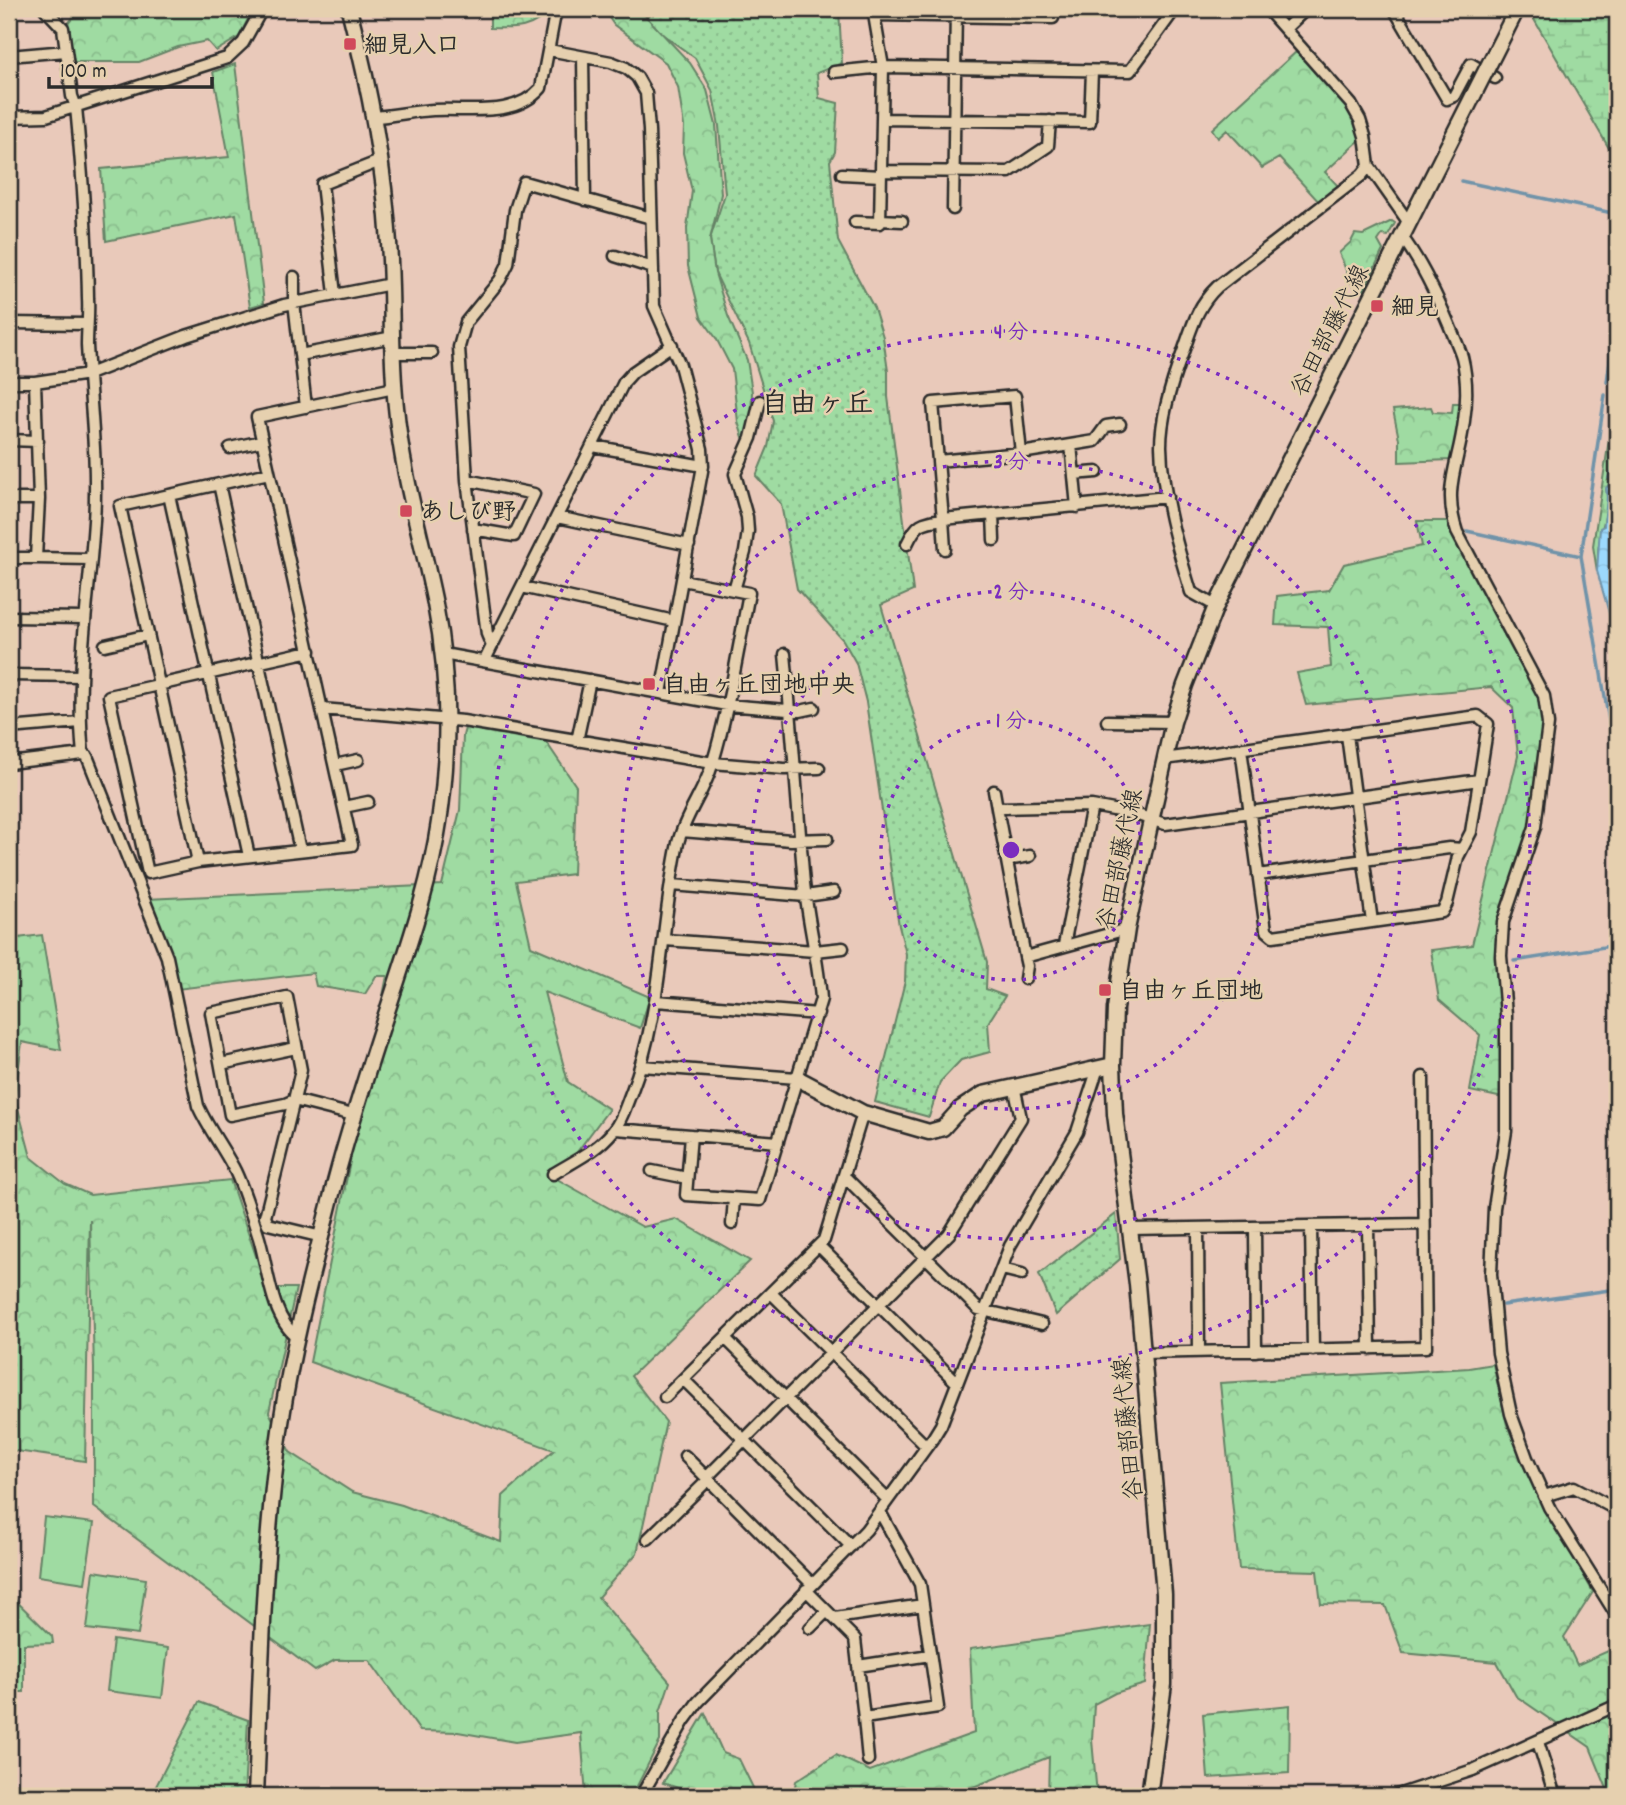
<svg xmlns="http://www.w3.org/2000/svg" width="1626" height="1805" viewBox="0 0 1626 1805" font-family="Dekko,'Klee One',sans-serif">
<defs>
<pattern id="grass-dots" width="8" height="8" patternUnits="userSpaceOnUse" patternTransform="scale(1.75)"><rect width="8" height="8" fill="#9fdba2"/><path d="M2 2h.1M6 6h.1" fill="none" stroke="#89bc8c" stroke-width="1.8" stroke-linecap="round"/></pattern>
<pattern id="forest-crowns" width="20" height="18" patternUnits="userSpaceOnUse" patternTransform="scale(1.75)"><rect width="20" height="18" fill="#9fdba2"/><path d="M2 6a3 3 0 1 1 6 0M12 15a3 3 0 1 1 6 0" fill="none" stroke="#89bc8c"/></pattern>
<pattern id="wetland-marsh" width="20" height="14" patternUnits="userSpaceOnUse" patternTransform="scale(1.75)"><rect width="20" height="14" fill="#9fdba2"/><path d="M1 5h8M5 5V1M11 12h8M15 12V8" fill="none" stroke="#89bc8c"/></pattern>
<pattern id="water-waves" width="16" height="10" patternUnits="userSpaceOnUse" patternTransform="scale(1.75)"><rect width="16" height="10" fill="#9cd9fd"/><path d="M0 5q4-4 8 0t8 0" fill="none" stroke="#87bad9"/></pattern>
</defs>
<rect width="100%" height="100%" fill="#e9c9ba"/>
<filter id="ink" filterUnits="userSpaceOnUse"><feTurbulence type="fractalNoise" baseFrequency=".0143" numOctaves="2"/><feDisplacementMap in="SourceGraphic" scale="14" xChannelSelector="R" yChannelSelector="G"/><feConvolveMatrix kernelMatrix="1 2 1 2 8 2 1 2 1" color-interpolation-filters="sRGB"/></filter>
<g filter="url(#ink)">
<path fill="url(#grass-dots)" stroke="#658366" stroke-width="2" d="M662,9l177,1 3,53 -25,10 2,25 19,5 -3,49 -5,9 8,80 36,67 9,29 5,34v26l25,194 -32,14 106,357 -1,27 19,7 -17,27 2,29 -29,8 -21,22 -11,35 -54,-15 30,-121 1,-27 -7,-28 -33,-224 -10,-39 -13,-23 -46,-51 -16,-85 -25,-28 12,-29 5,-26 -24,-78 -34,-70 -5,-34 15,-45 -6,-68 -7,-36 -17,-32 -33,-24 -16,-17z
M1116,1214l4,45 -64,56 -17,-41z
M199,1702l49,18 -4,76h-93z"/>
<path fill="url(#forest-crowns)" stroke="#658366" stroke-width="2" d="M80,9l29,2 1,-2h143l-14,28 -23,14 -9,-10 -29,6 -39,15h-67l-6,-36z
M490,9h60c-17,21 -35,20 -60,19z
M603,9h36l51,54 17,27 9,35 5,69 -11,45 5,34 13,43 19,44 5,32 -1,34 -5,20 -8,-24 -6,-53 -16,-31 -15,-21 -13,-51 -1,-38 5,-37 -9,-38 1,-27 -6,-39 -12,-24 -52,-38z
M1296,52c29,30 52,46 65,87l-36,33 14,15 -20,15 -40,-44 -17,10 -35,-38 -9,8 -6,-9z
M235,64l29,239 -14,4 -14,-93 -130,27 -5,-72 128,-12 -16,-85z
M1392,221l3,2 -7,13 -6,-1 -4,6 5,9 -19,40 -12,-5 -13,-32 12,-11 4,-8 8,1z
M1453,403h9l-5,36 -6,21 -52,2v-23l-6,-29 38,-3 2,5 19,1z
M1417,521h32l88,168 8,28 -15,111 -31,91 4,179 -33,-7 10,-56 -41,-35 -8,-50 41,-5 46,-189 -5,-48 -22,-21 -185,18 -9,-32 34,-6 -3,-40 -53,-2 2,-29 52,-6 15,-26 78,-18z
M465,728l81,14 30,44 -3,88 -57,7 15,65 119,51 -10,31 -96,-36 24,90 41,27 -52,70 86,48 33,-8 74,42 -119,115 35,46 -29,131 -39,44 72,85 -10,30v29l-26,51 -5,4h-43l-5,-63 -66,9 -57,-10 -38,-1 -51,-71h-34l-20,11 -221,-164v-138l-4,-149 -5,241 -76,-11v-511l33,-4 19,115 -39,-8 -7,55 16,60 34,27 25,11 140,-15 37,108h29l-27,124 21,40 62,40 50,13 99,37 2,-46 51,-46 -244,-88 77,-386h-11l-11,18 -49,-8 -3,-13 -136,16 -1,-17 -29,-73 295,-14 18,-75 3,-74z
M1493,1364l14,61 23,55 63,112 -29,45 13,28 40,-18v149h-7l-20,-49 -74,-51 -19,-34 -94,-9 -18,-48 -64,-1 -4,-33 -78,-2 -19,-186 249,-15z
M9,1594l43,42 1,7 -29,1v48h-15z
M1150,1624l-5,60 -30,9 -21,11 -2,36 5,55 -49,1 1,-39 -81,32 -10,7h-165l3,-15 40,-26 34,16 104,-38 -4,-84z
M1290,1705l-1,68 -81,5 -5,-64z
M705,1713l18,40 16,6 18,37h-55l-39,-13z"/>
<path fill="url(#wetland-marsh)" stroke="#658366" stroke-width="2" d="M1528,9h73l7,8 9,-1v146z
M1617,386l-2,83 -7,11 5,1 -7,8c5,21 -8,44 -8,65 0,7 1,10 -1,17l-4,-25z"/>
<path fill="#9fdba2" stroke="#658366" stroke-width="2" d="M44,1517l50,6 -9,60 -47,-7z
M94,1571l52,8 -8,56 -51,-6z
M113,1640l55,8 -6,50 -55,-7z"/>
<path fill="url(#water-waves)" stroke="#6f93a9" stroke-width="2" d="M1617,450v191l-20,-70 3,-43 4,-2c0,-13 5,-25 2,-38l7,-7 -5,-3 2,-5 5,-5v-15z"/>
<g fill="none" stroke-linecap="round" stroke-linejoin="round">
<path stroke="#6f93a9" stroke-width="3.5" d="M1461,181l156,33
M1607,382l10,-72
M1605,395l-24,161 36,212
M1467,531l114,25
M1514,961l103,-16
M1503,1305l114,-16
M1576,1495l20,9
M1606,1509l11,7"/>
<g stroke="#2b2b2b" stroke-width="15">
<path id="street" d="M45,9l18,19 9,68 4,11c6,63 11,127 12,191 1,16 -1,31 -1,47 3,59 11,117 7,176 -5,78 -19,155 -11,233l4,2 80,201 31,149c10,22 24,40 35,61 9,16 20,52 26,71 9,30 12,80 38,99
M1267,9l84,95 9,16 5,16 4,30 40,57
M1394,9l53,90 7,-3 17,-32 24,14
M874,15l179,3v-9
M1286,28l20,-19
M549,50l62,12 15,6 11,9 9,16 3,37 5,176 26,59 22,84 1,17 -42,227
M9,56l57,-5
M583,57l2,143
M834,72l49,-5 247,4 45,-62
M9,117l37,-1 181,-58 16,-15 19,-34
M374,117c20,-1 39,-6 59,-7 36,-2 82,8 108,-22l15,-79
M882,119l208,3 2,-51
M881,171l128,1 39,-26 2,-25
M842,174l39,2
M953,209l3,-200
M880,220l22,1
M855,222l25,1 3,-156 -10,-58
M1402,237c20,26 35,59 48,90 4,10 9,20 12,30 5,20 5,44 2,64 -5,43 -22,66 -7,111l87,164 4,28 -13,103 -32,95 -2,34 5,58v117l-12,77 -3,66 7,79 13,61 16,44 22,49 68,109
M615,256l38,12
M294,277v25l12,105
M335,294l-13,-110 58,-23
M9,323l77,1
M394,353h38
M300,355l93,-18
M9,382h26l54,-8 97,-38 98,-31 107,-21
M1120,424l-14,2 -11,15 -74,12 -6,-57 -82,7 10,116 224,-22
M9,440l29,1
M1071,445l6,62
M593,446l110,20
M230,448l32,-7
M938,461l83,-8
M1074,474l23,-2
M467,480l67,14 -20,42 -41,-7
M219,484l81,366
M169,495l80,361
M9,499h30
M993,514l1,26
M557,517l132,28
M907,544c10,-21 14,-22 36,-25l2,30
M9,558h27l3,-59 -4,-117
M36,558l54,1
M522,587l152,34
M734,590l11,-38 3,-21 -1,-14 -12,-43 16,-36 9,-37
M1216,606l-25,-14c-14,-46 -29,-97 -30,-146 0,-31 11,-65 22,-94 9,-25 14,-46 34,-65l145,-112 7,-9
M9,617l75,1
M105,645l43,-10
M492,646l-5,-12 -20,-154 -8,-133 7,-25 34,-42 8,-16 7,-54 9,-28 127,36
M310,651l-201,45 39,177 50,-11 154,-17 -95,-428 137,-29
M443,654l284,51 73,6 14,-3
M485,660l139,-278 9,-10 39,-27
M9,675l72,1
M322,709l141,12 250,42 71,6 35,-1
M1107,721l66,1
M9,728l71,-6
M1347,735l25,187
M577,741l13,-61
M1164,759l314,-43 10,8 -17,108 -13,25 -11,46 -5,9 -169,24 -7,-6 -25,-181
M9,763l74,-9
M335,765l23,-5
M994,791l3,17
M344,807l24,-5
M682,831l109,9 36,-1
M1007,860l23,-4
M198,862l-78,-356 149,-33
M1258,875l191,-27 13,1
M672,885l134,11 28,-4
M1127,929l-102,28 -28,-149 95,-2 43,8 30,10 314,-44
M665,940l150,11 28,-3
M1064,945l28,-139
M1025,957l2,9 -2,13
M287,997l14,73 -7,30 -9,4 -55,11 -19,-102z
M656,1001l162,13
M221,1064l75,-16
M642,1066l155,12
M616,1129l162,13
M691,1135l-5,60 74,5 61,-201c-3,-43 -15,-84 -18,-127 -6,-73 -11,-145 -18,-218
M652,1171l35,7
M553,1174c21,-13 44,-23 60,-43 9,-10 13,-26 18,-38 32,-82 29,-166 47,-250 7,-28 26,-51 34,-78 17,-56 26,-115 37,-172l-67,-13
M844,1176l134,133 64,15
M732,1224l2,-25
M1368,1225l2,124
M1311,1226l2,124
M1255,1227l1,124
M1198,1228l1,124
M1130,1229l294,-5
M322,1237l-54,-13 -3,-7 29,-117 59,15
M819,1246l138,137
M1002,1269l20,5
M771,1293l155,153
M725,1338l163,162
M1143,1353l283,-6 -3,-270
M684,1380l167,166
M665,1397l159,-157 39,-127
M685,1456l127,128
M706,1478l243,-244 72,-116 -7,-32
M1544,1496l30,-9 43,23
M648,1539l60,-59
M806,1590l49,49 9,79 74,-11 -18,-123 -40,-72
M835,1618l88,-13
M810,1628l17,-17
M858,1666l72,-11
M864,1718l4,42
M1538,1742l17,54
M641,1796l43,-75 14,-19 168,-172 67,-92 8,-13 69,-179 67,-114 21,-64
M1394,1796l79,-26 144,-65"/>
</g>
<g stroke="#2b2b2b" stroke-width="19">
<path id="secondary" d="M797,1078l66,35 66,19 14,-4 17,-19 23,-15 130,-29
M256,1796c5,-124 7,-250 25,-373 12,-82 34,-162 54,-241 18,-68 40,-134 62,-201 17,-52 34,-104 42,-159 11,-72 10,-146 -4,-218 -13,-65 -33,-130 -39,-197 -6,-54 -3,-110 -7,-164 -5,-79 -20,-158 -40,-234
M1149,1796l15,-112v-90l-27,-310 -22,-170 -2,-49 2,-56 12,-80 46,-207 12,-37 31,-79 209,-415"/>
</g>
<use href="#street" stroke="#e6d0af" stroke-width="10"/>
<use href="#secondary" stroke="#e6d0af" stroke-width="14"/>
<g stroke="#2b2b2b" stroke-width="19" stroke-linecap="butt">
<path id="secondary-bridge" d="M1425,191l92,-182"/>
</g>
<use href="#secondary-bridge" stroke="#e6d0af" stroke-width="14"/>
</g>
</g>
<g fill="none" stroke="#7b2cbf" stroke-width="3.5" stroke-dasharray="3.5 7">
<circle cx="1011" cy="850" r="130"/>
<circle cx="1011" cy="850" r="259"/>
<circle cx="1011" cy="850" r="389"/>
<circle cx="1011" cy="850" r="519"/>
</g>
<g fill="#d1495b" stroke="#e6d0af" stroke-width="2.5">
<rect x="343" y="37" width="14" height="14" rx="3.5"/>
<rect x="1370" y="299" width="14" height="14" rx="3.5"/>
<rect x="399" y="504" width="14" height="14" rx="3.5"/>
<rect x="642" y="677" width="14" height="14" rx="3.5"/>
<rect x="1098" y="983" width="14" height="14" rx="3.5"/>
</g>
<g text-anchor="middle" stroke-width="5" stroke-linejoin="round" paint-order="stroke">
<g font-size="24" font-weight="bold" fill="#2b2b2b" stroke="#e6d0af" text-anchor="start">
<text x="364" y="52">細見入口</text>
<text x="1391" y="314">細見</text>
<text x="420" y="519">あしび野</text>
<text x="663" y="692">自由ヶ丘団地中央</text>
<text x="1119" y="998">自由ヶ丘団地</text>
</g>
<g font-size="24" fill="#2b2b2b" stroke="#e6d0af">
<text transform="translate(1329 330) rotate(-63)" y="8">谷田部藤代線</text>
<text transform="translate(1119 859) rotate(-78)" y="8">谷田部藤代線</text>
<text transform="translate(1127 1429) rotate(-95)" y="8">谷田部藤代線</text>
</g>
<g font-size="28" font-weight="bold" fill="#2b2b2b" stroke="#e6d0af">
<text x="817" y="412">自由ヶ丘</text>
</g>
</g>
<circle cx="1011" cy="850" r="10" fill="#7b2cbf" stroke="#e6d0af" stroke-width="3.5"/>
<g font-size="21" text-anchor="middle" font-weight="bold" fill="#7b2cbf" stroke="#e6d0af" stroke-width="5" stroke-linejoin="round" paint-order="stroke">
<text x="1011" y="338">4 分</text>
<text x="1011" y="468">3 分</text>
<text x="1011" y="598">2 分</text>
<text x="1011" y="727">1 分</text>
</g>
<rect width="1626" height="1805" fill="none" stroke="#e6d0af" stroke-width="35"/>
<rect x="18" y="18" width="1591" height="1770" fill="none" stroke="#2b2b2b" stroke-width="2.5" filter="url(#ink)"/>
<path d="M49 77v10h163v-10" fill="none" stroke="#2b2b2b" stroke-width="3.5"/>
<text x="60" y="77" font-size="21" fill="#2b2b2b" stroke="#e6d0af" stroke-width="5" paint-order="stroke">100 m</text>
</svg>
